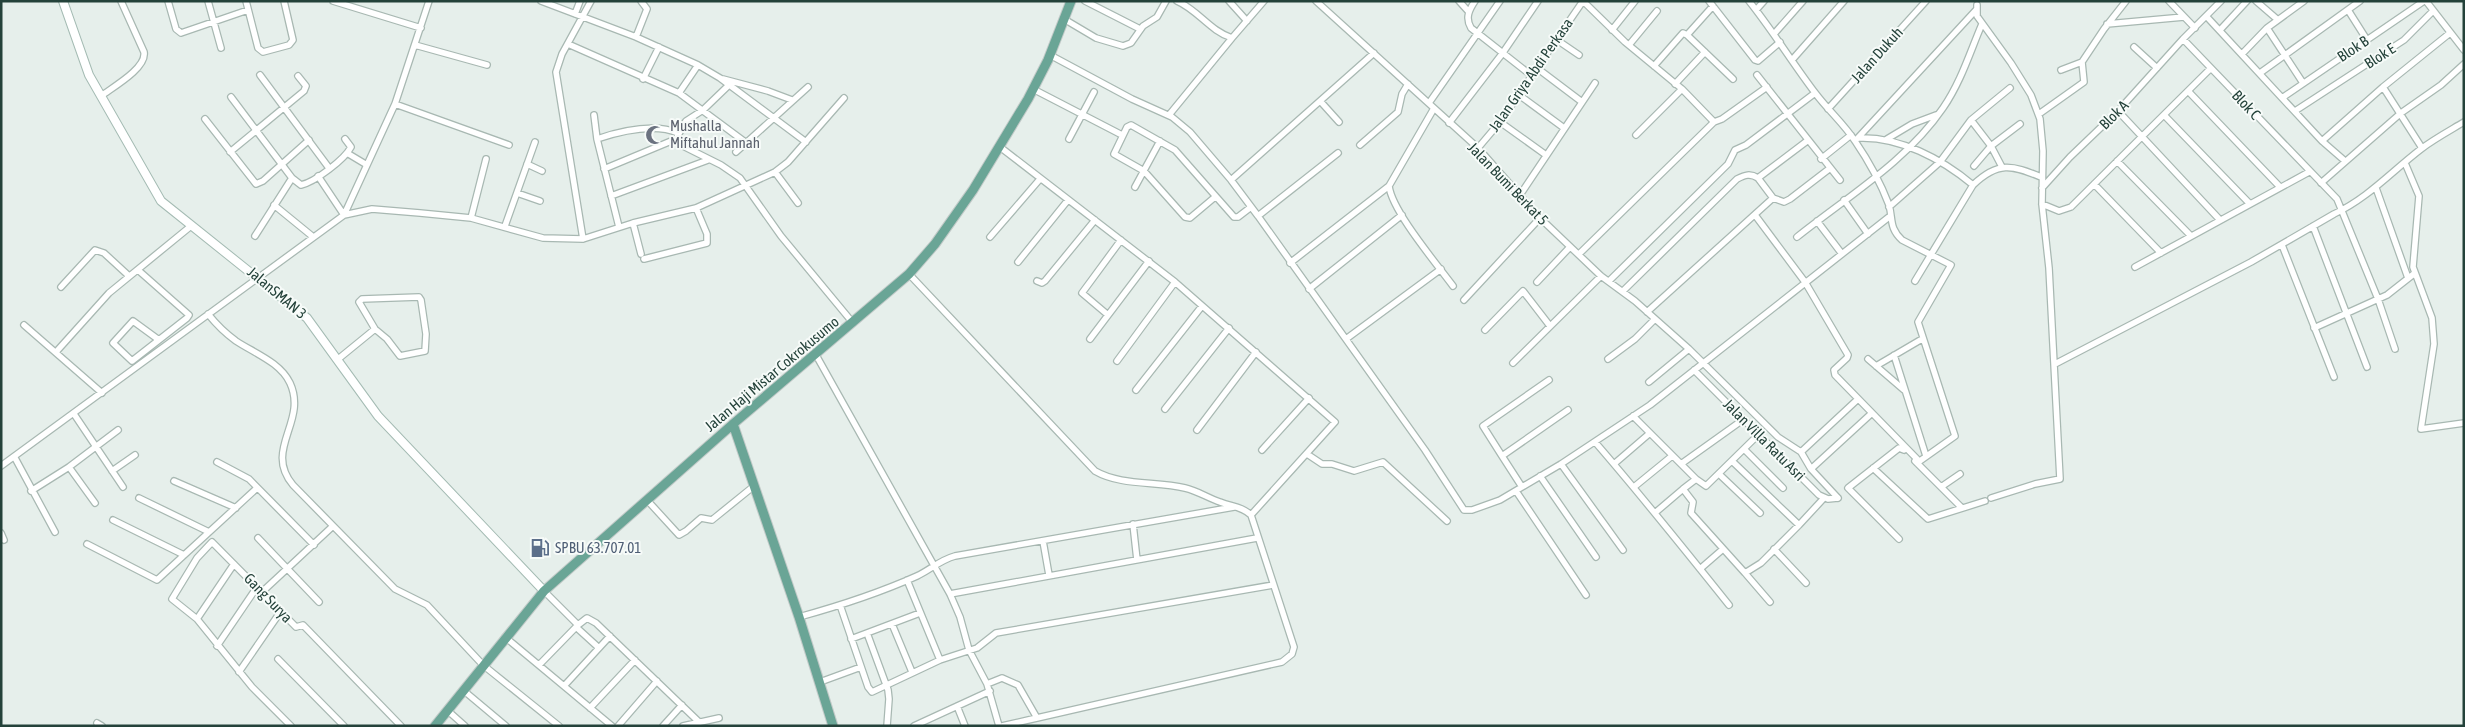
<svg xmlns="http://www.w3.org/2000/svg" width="2465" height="727" viewBox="0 0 2465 727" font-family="'Asap Condensed',sans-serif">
<rect width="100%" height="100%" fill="#e6efeb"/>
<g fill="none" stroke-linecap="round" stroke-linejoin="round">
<g stroke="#a8b8b2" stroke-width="8">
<path id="street" d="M168,1l8,28 5,4 67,-23
M208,1l13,47
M246,1l12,47 5,4 26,-7 4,-5 -9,-39
M333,1l88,27
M541,1l95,36 62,28 22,13 86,64
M1085,1l55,28
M1177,1c21,9 33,30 55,37l32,-37
M1229,1l18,20
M1316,1l162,147 62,70 61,58 34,25 54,48 89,88 23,15 10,17 27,29
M1459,1l9,10
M1475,1c-6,9 -10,17 -4,27l61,48
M1583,1l42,41 57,47 32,33 8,-3 45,-32
M1709,1l46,59 3,1 22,-19
M1749,1c24,30 44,63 67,93 12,16 28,30 39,47 13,19 26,43 34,64 4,14 0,23 13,35l49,25 -33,57 37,114 -38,27
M2169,1l26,27
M2256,1l22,19
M2426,1l38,49
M1977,5v11l34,47 20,32 9,24 3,32 -1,53 7,64 11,211 -25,5 -44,14
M1756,10l8,-9
M2348,10l19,30
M575,14l5,-13
M2207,17l115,124 23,20
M1064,19l32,19 27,8 8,-3 12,-17 14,-9 9,-16
M2107,24l77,-7
M2267,28l36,55
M1612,30l23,-29
M2220,30l27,-29
M1774,34l29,-33
M1687,35l46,44
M636,37l11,-28 -6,-8
M2183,39l154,160 41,100 17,50
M1557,40l22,15
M568,44l111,49 66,49
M415,45l72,20
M1629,45l28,-34
M2134,47l23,21
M2242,54l25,-26 37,-27
M1050,55l82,44 40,18 18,15 41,48 27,36 167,234 39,60h8l28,-10 61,-36 89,-59 239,-188
M1792,60l52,-59
M1654,66l29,-33 4,2 26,-29
M1537,68l45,34
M2061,70l21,-8
M2260,73l100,-72
M260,75l69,93
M1757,75l83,105
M643,79l16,-32
M723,79l45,12 24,9
M1675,84l30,-32
M2383,87l39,61
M1033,89l89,46
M2188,91l92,96
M679,93l19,-28
M1519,95l45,33
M101,96c12,-9 46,-28 43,-44l-23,-51
M231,97l61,81 9,7c14,-3 44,-26 50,-38l-6,-8
M2282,98l142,-97
M1321,102l18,20
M1429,103l71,-102
M395,104l114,41
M1828,109l98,-108
M1433,110l-44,76c3,25 47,77 64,100
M2118,111l102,109
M2295,111l109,-71 29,-29
M2039,114l45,-32 -2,-20 22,-33 22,-28
M594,115l3,24 22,88
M1169,115l63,-77
M2164,115l86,89
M205,119l51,65 7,-3 46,-41
M1971,120l20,26 11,21
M1500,122l46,33
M1449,123l53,-69 36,-53
M1636,135l46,-46
M1858,138c41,-2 84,21 115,47
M597,139c24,-8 57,-16 81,-6
M676,139l3,5 42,21 19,13 41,58 72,87
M1069,139l25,-47
M1887,139l25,-15 24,-9
M1855,141l121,-131
M2322,141l61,-54 67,-54
M1360,145l38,-33 4,-18 6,-10
M1000,147l175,135 160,140 -84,93
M1478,148l22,-26 83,-121
M230,152l74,-61 2,-5 -8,-10
M736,152l72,-65
M347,153l20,12
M1821,159l30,-24
M2117,161l74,75
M2405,163l14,33 -6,71 19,51 2,26 -13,85 43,-6
M527,164l15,7
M1974,166l17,-20 29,-22
M604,169l72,-30 10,-18 17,-11 26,-25
M775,172l23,31
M318,176l26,39
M1758,178l15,20
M1231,180l143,-127
M2321,183l80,-70 40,-28 23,-21
M2094,184l67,69
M1135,187l25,-46
M2042,188l28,-31 48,-46 65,-72 38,-38
M2376,188l32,90
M517,193l23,8
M1520,195l75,-112
M611,196l97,-36
M1215,197l-25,21 -5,-1 -41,-46 -30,-17 13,-27 4,-2 44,25 59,67h4l13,-10
M1844,200l24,34
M2042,204l17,7 12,-4 140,-139
M274,205l38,31
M1889,207l51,-45 31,-42 39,-32
M344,215l51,-111 34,-103
M1755,215l50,67 43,73 -1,3 -13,12 1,5 84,86
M1258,216l80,-63
M471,218l15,-59
M1817,221l25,33
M633,223l8,31
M505,226l30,-84
M2313,226l54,141
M255,236l37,-58
M990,237l50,-58
M1797,237c50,-40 110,-76 146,-129 18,-26 27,-56 39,-84
M583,239l-27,-167 6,-18 29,-53
M2282,245l52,132
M1579,254l135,-132
M644,259l63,-16v-9l-11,-26
M1018,262l50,-62
M1290,263l99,-77
M2135,267l174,-95
M138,270l51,45 -2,3 -55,43 -19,-18 20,-22 26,19
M909,274l186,197c26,15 61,10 90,17 13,3 23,10 35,14 12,5 21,4 31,13l43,132 -2,7 -10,8 -245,56 -19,-33 -16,-7 -15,6
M1037,281l5,2 3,-2 50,-61
M1609,281l119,-117 7,-14 11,-5 69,-52
M1915,281l58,-96c25,-24 39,-20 68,-8
M1537,282l33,-35
M61,287l34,-37 9,3 25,23
M1309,289l93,-74
M1623,291l114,-112c8,-4 13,-6 21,-1l49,-37
M419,297l2,3 5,34 -1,17 -25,5 -13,-17 -12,-10 -16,-27 3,-3z
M1464,300l76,-82
M1647,312l126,-114 11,4 6,-3 39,-30
M208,314c8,10 17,19 28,27 18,12 44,21 54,42 18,39 -27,66 3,102l102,104 32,16 56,60 76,61
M1108,315l-26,-22 39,-53
M24,325l78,68
M2314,328l73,-33 28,-22
M1485,330l38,-39 27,35
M1090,339l59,-78
M1346,339l95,-70
M56,352l53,-59 82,-67
M816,355l134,239 10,23 9,33 18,34 12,42
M1894,355l32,101
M1608,359l27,-20 19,-19
M1868,359l36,31
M337,360l38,-31
M1117,361l58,-79
M1513,363l88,-87
M2055,364l196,-102 83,-48c34,-16 57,-42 87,-65 13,-10 28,-18 43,-27
M1876,366l46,-27
M1694,370l125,125 9,4 10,-1
M1649,382l40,-33
M1136,390l66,-84
M1165,409l64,-81
M74,414l49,73
M1633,416l63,63 -13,10 10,13 -2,11 54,60 16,-10 38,-38 -67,-64
M1197,430l59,-78
M1595,442c46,53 90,108 134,163
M1744,449l39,39
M1262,450l47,-52
M1801,452l57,-53
M1307,454l15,10h10l22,7 29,-9 64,59
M1502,456l-19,-30 66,-46
M15,458l40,74
M1915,461l46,46
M217,462l32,17 65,66
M1561,464l62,86
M1614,464l36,-31
M1681,464l63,-45
M1,466l343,-251 28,-6 48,4 51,5 72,20 40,1 50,-16 63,-15 79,-36 13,-10 56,-64
M69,467l26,36
M1873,468l55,51 57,-18
M1811,469l61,-56
M112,471l23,-16
M1719,474l41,39
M1540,476l56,81
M1696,479l10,7 53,-52
M174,481l62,27
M1522,487l-20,-31 66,-46
M1634,487l38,-31
M1941,487l19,-13
M31,491l38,-24 49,-37
M1516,491l70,104
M139,498l70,34
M647,500l32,35 7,-4 15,-13 11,2 42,-34
M1656,512l27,-23
M113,520l71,35
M1133,524l4,36
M1799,525l25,-27
M1,533l3,7
M258,538l61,64
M1899,539l-51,-51 51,-40 5,2
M1043,541l6,34
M87,544l70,36 100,-92
M1774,549l32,34
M234,564l-37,55 55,68 39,39
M1700,569l23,-20
M1745,573l25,29
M907,580l33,80
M544,591l34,34 9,-7 9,5 103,99
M262,592l71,-66
M950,594l307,-56
M840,605l28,82 4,5 68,-32 37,-12 19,-15 277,-48
M799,617c40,-11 80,-24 118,-41 13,-6 23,-16 38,-20l279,-49
M197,619l-25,-20 25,-41 15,-16 84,85 7,-2 98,101
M892,624l20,48
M576,627l23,21
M867,633l21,57 1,9 -2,27
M505,637l107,89
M851,639l69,-26
M217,646l40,-59
M278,659l66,67
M539,665l39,-40
M239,672l42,-61
M820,682l41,-15
M564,686l46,-50
M463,690l43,36
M957,706l8,20
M590,708l45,-48
M447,710l18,16
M97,723l5,3
M618,726l39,-45
M663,726l19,-21
M683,726l36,-8
M914,726l76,-35
M1002,726l35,-8"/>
</g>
<g stroke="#a4bbb3" stroke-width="10">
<path id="secondary" d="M63,1l26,74 72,126 146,117 71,98 166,175"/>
</g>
<g stroke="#c2cac8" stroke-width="11">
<path id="primary" d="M733,424l66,193 34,109
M435,726l109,-135 189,-167 176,-150 26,-30 38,-54 55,-91 20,-39 23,-59"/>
</g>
<use href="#street" stroke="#fff" stroke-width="5.5"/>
<use href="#secondary" stroke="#fff" stroke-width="8"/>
<use href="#primary" stroke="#6aa596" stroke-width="9"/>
</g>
<defs>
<g id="mosque-bare" transform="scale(1.5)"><path d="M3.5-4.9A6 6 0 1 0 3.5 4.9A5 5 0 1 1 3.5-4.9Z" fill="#6b7280" stroke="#f7fbf9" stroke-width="2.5" paint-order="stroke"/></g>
<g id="fuel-bare" transform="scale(1.5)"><path d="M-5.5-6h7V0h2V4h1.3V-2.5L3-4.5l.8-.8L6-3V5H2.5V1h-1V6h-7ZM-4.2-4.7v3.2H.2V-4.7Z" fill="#5c6f8a" stroke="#f7fbf9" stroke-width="2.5" paint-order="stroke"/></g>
</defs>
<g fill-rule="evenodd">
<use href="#mosque-bare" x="655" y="135"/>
<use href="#fuel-bare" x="540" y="548"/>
</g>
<g text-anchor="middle" stroke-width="4" stroke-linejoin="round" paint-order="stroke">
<g font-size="15" fill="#24423a" stroke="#f7fbf9">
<text transform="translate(2353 49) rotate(-34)" y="5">Blok B</text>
<text transform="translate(1877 55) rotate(-48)" y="5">Jalan Dukuh</text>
<text transform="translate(2380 56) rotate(-33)" y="5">Blok E</text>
<text transform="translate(1531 75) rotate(-55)" y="5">Jalan Griya Abdi Perkasa</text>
<text transform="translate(2246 105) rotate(47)" y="5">Blok C</text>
<text transform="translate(2114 115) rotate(-45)" y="5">Blok A</text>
<text transform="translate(1508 184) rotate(46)" y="5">Jalan Bumi Berkat 5</text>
<text transform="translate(277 293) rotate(40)" y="5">JalanSMAN 3</text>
<text transform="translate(772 374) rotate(-40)" y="5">Jalan Haji Mistar Cokrokusumo</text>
<text transform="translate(1764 440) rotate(45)" y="5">Jalan Villa Ratu Asri</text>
<text transform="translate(268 598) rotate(46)" y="5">Gang Surya</text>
</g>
<g font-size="15" fill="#5b616d" stroke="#f7fbf9" text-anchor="start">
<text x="670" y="131">Mushalla<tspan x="670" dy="17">Miftahul Jannah</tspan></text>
</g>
<g font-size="15" fill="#4e5e75" stroke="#f7fbf9" text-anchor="start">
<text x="555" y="553">SPBU 63.707.01</text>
</g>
</g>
<rect width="2465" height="727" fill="none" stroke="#24423a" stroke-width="5"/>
</svg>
